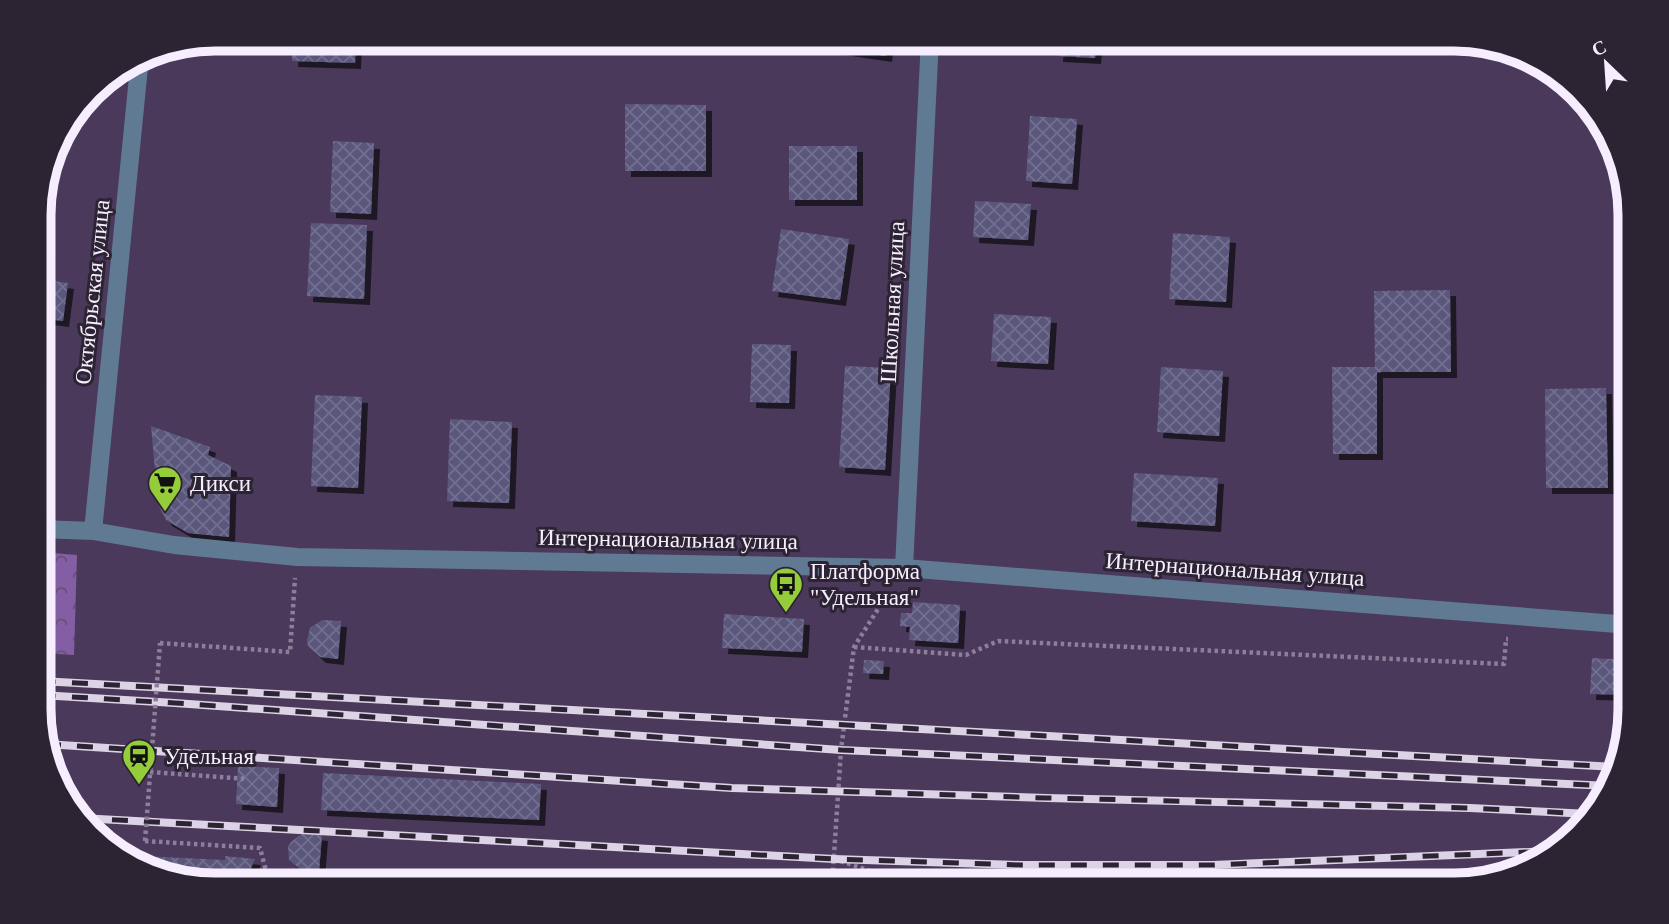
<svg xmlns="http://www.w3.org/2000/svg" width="1669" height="924" viewBox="0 0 1669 924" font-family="'Times New Roman',serif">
<defs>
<pattern id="forest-crowns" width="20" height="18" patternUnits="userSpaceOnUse" patternTransform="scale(1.75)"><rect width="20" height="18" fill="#845ea4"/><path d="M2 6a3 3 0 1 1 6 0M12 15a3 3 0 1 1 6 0" fill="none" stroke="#645174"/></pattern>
<pattern id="building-cross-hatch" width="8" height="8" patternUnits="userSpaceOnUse" patternTransform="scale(1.75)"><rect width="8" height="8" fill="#5a577c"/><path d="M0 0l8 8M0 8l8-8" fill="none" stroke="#726f90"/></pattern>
<filter id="shadow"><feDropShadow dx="6" dy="6" stdDeviation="0" flood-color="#0009"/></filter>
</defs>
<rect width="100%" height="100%" fill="#4a395a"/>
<path fill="url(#forest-crowns)" d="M40,552l37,3 -3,100 -34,-2z"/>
<path fill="url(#building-cross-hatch)" filter="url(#shadow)" d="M293,39h63l-1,24 -63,-2z
M820,39h68l-2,17 -67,-10z
M1058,39h39l-2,19 -38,-2z
M625,104l81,1v66h-81z
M1030,116l47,3 -5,65 -46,-3z
M333,141l41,2 -3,71 -41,-2z
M789,146h68v54h-68z
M975,201l56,3 -3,36 -55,-3z
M311,223l56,2 -3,74 -57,-3z
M781,229l68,10 -9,61 -68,-9z
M1173,233l57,4 -4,65 -57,-3z
M40,279l28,4 -5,38 -23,-3z
M1450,290l1,82h-74v82h-44l-1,-87h43l-1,-76z
M994,314l57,3 -3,47 -57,-3z
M752,344l39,1 -2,58 -39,-1z
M845,366l46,2 -6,102 -46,-3z
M1161,367l62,4 -4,65 -62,-4z
M1606,388l2,100h-62l-1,-99z
M315,395l47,2 -4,91 -47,-2z
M450,419l62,3 -3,81 -62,-2z
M151,426l59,21 -2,8 23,11 -2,71 -41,-4 -22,-13 -8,-16z
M1134,473l84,5 -3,48 -84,-5z
M913,602l47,3 -2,38 -49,-3 1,-13 -10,-1 1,-13h11z
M724,614l80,5 -2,33 -80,-4z
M322,620l19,1 -3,38 -18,-2 -12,-11 -1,-6 3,-12z
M1592,658l38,2v35l-40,-1z
M864,660l20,1 -1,13 -20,-1z
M238,766l41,2 -2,39 -41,-3z
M323,773l218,11 -2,36 -218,-10z
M303,833l19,2 -3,37 -18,-2 -12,-10 -1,-13 3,-5z
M120,855l105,5v-4l30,3 -7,16 -6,6 -23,-2 -1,6h-3l-88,-23z"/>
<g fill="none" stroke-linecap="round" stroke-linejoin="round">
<path stroke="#8d7f9a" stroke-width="4.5" stroke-dasharray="3.5 3.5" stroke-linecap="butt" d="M160,643l130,9 5,-74
M854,647l112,8 32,-14 506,23 2,-25h2
M1614,677h16
M150,772l97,7
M145,841l115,7 5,19 4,5c-5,15 -23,12 -37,13
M834,859l79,26
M268,877l28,-4 16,3 49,-2 226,11
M832,885l9,-135 13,-103 36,-57"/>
<path stroke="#607a94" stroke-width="18" d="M40,529l53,2 81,14 123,12 607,11 726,57
M93,531l47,-474
M904,568l26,-529"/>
<g stroke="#ddd3e6" stroke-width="8">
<path id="rail" d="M40,681l1576,86
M40,695l135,8 666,47 769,36
M45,744l687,44 315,10 423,10 120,6
M80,818l754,41 186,6h193l340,-14"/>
</g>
<use href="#rail" stroke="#2c2433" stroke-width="5" stroke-dasharray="16" stroke-linecap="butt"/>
<path stroke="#8d7f9a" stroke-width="4.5" stroke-dasharray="3.5 3.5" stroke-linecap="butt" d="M145,841l15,-198"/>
</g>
<defs>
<g id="supermarket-pin" transform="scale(1.75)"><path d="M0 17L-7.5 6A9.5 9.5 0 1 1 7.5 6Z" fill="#95cc3a" stroke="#2c2433"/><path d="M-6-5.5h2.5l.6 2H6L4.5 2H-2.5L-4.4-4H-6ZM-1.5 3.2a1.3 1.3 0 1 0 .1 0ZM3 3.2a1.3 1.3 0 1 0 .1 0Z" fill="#111"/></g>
<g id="bus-pin" transform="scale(1.75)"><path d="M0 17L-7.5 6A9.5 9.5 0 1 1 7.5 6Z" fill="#95cc3a" stroke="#2c2433"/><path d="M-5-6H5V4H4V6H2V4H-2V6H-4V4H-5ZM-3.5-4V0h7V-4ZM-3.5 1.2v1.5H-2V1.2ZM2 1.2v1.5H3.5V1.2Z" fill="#111"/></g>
<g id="station-pin" transform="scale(1.75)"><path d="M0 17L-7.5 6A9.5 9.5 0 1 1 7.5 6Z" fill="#95cc3a" stroke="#2c2433"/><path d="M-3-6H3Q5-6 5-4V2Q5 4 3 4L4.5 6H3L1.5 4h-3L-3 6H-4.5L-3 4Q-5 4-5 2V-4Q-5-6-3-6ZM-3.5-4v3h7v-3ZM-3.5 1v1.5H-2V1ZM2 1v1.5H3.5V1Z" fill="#111"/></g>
</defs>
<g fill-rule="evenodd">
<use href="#supermarket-pin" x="165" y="483"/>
<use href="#bus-pin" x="786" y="584"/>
<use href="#station-pin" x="139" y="756"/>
</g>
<g text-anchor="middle" stroke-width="6" stroke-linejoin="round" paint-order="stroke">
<g font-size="23" fill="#f6edfe" stroke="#2c2433">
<text transform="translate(92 292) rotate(-84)" y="8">Октябрьская улица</text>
<text transform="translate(892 302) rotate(-87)" y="8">Школьная улица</text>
<text transform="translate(668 539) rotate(1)" y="8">Интернациональная улица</text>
<text transform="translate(1235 569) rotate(4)" y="8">Интернациональная улица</text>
</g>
<g font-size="23" fill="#f6edfe" stroke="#2c2433" text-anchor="start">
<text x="190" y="491">Дикси</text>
<text x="810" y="579">Платформа<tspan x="810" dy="26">"Удельная"</tspan></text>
<text x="164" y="764">Удельная</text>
</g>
</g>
<path d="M0 0H1669V924H0ZM215 51H1454A164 164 0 0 1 1618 215V709A164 164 0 0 1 1454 873H215A164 164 0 0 1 51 709V215A164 164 0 0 1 215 51Z" fill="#2c2433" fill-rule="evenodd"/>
<path fill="none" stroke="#f6edfe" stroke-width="9" d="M215 51H1454A164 164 0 0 1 1618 215V709A164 164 0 0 1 1454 873H215A164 164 0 0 1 51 709V215A164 164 0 0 1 215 51Z"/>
<g transform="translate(1606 63) rotate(335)" stroke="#2c2433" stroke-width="5" paint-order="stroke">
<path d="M0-5L12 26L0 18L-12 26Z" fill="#f6edfe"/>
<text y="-10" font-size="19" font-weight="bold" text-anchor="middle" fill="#f6edfe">С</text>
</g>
</svg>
